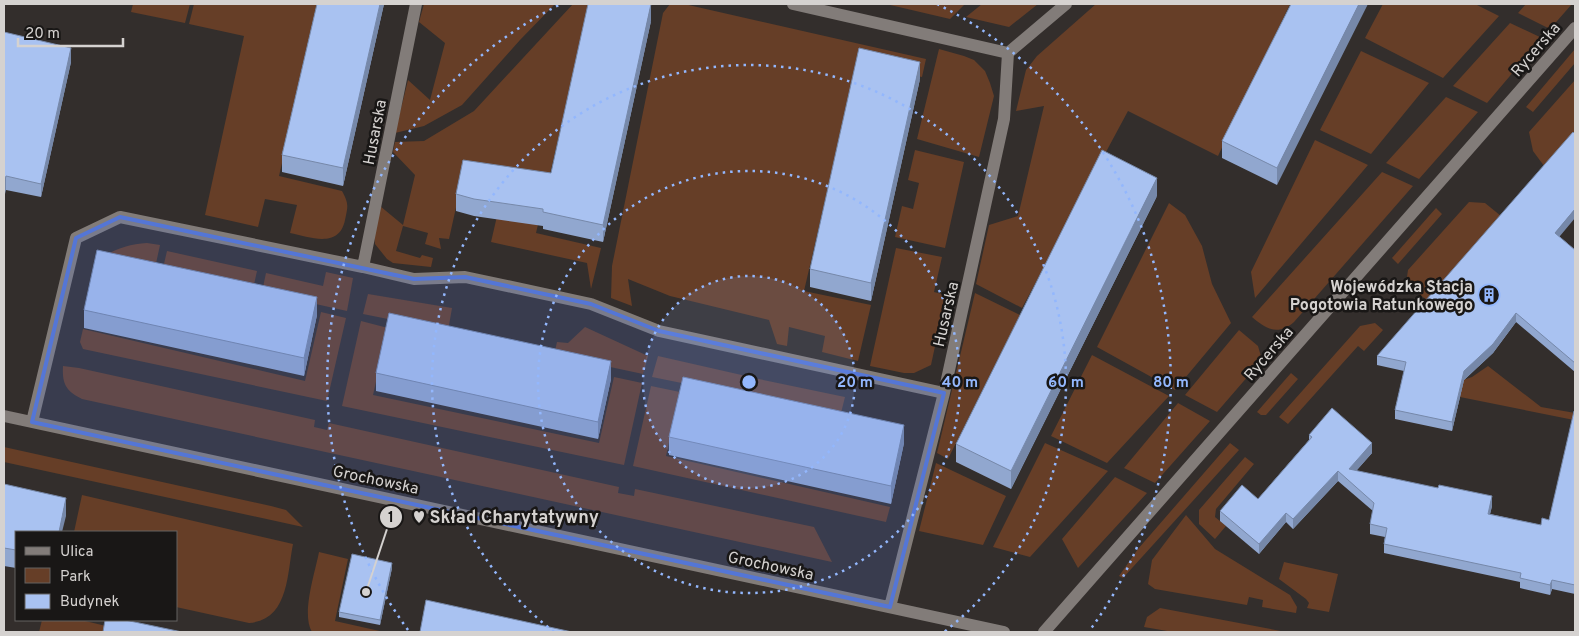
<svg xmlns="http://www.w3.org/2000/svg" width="1579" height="636" viewBox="0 0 1579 636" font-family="Overpass,sans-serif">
<rect width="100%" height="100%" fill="#332e2c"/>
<path fill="#663e27" d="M133,4h57l-5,19 -54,-11z
M194,4h125l-40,172 63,15c7,13 6,15 3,29 -6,29 -35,17 -55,13l7,-28 -32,-6 -7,28 -53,-12 39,-179 -55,-12z
M424,4h131l-35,36 -58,65 -38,21 -29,7 13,-53 22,20 15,-57 -26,-21z
M573,4h17l-54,229 65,15 -10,41 -4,-26 -96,-21 13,-56 -41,-10 -14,63 -10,-1 2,11 -16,-5 3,-11 -25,-7 -7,25 24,7 2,-3 11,3 -2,9 -38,-4 -6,-4 -12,-15 -1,-11 6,-27 23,19 12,-50 -22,-23 2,-10 29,-1 50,-30z
M670,4h14l242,55 -4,18 -65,-14 -53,228 67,14 -13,56 -36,-9 3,-16 -36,-9 -2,19 -10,-2 -8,-24 -99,-24 -42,-17 4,27 -21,-8 1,-32 51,-253z
M886,4h79l-15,15z
M982,4h56l-29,23 -43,-10z
M1096,4h194l-72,152 -90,-45 -106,197 -46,-24 13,-59 29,-9 26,-110 -28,5 10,-41 11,-14z
M1383,4h92l24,12 -56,62 -78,-40z
M1526,4h46l-22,25 -32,-16z
M1510,23l32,15 -55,65 -34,-17z
M939,49l25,7 10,4 11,11 5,12 4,13 -15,61 -62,-18z
M1575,49v14l-42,49 -7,-5z
M1361,51l68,32 -58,71 -51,-24z
M1575,80v63l-28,27 -14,-19 -4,-19z
M1446,97l32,15 -59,67 -33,-16z
M1315,140l53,25 -113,133 -4,-26z
M915,150l49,12 -19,86 -50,-11 7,-31 11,3 6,-26 -11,-3z
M1382,172l31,14 -119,136c-16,14 -28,7 -42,-5z
M1469,202l16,1 16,13 -73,85 -22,-17 2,-14z
M1169,203l16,12 17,31 10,38 19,39 -56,67 -78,-43z
M1436,208l6,6 -44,50 -6,-6z
M147,243l13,2 -5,23 -52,-11c14,-9 28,-13 44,-14z
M896,248l46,9 -8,35 12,3 -15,70 -17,8h-10l-34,-7z
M167,251l90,20 -4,18 -90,-21z
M326,272l27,6 -6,33 -85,-19 4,-19 57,13z
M975,293l45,22 -72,144 -11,-6z
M368,294l84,14 -4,23 -85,-17z
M321,312l25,6 -19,83 -244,-52 -3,-7 3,-13 222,52z
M361,321l27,7 -15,67 226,48 15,-66 28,6 -18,82 -282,-59z
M1375,323l8,7 -19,21 -6,-5 -70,78 -9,-7 81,-91z
M585,327l63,29 -5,18 -89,-19 3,-13 11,1z
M1239,330l19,16 4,14 -45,52 -32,-17z
M1092,355l77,41 -62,67 -56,-27z
M658,356l88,20 -5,19 -89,-18z
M63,366l16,2 236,52 -1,7 13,3 2,-7 290,64 -1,6 16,3 1,-7 179,38 18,35 -750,-163c-16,-8 -20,-15 -19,-33z
M1488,366l53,41 34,6 -1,7 -114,-23 3,-17 9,-3z
M1291,373l7,6 -32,36h-5l-4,-3z
M754,378l91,19 -5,20 -90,-20z
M651,386l29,6 -14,64 224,51 -4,15 -253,-56z
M1178,403l32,18 -55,62 -31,-15z
M1045,443l63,28 -78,86 -37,-10z
M1230,443l9,7 -116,128 -4,-2 19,-27z
M4,447l267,59 15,4 17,17 -299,-65z
M1245,457l9,7 -38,45 -1,8 11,9 -11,13 -16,-15v-14z
M936,463l70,33 -23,49 -64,-14z
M1115,477l32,16 -69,75 -16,-29z
M82,495l211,49c-6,30 -4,76 -44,79l-73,-16v-75h-102z
M1186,515l29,34 75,46 7,12 -1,6 -34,-6 1,-7 -14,-3 -2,8 -92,-16 -7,-5 4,-24z
M319,552l29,7 -13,62 49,11h-72c-11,-18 3,-59 7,-80z
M1284,562l54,12 -9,38 -22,-4 2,-5 -3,-4 -27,-20z
M1160,608l126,24h-113l-29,-5 3,-10z
M42,620h39l25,6 -1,6h-66z"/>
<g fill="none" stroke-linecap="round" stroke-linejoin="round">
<path stroke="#827c79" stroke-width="12" d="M793,4l215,49
M363,267l53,-263
M4,416l1000,216
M32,422l44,-184 44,-21 243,50 51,12 51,-2 126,27 68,27 285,62
M890,607l54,-214 60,-274 4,-66 58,-49
M1044,632l531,-604"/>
</g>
<path fill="#91a7cf" d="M317,4h67l-41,182 -61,-14v-17z
M1291,4l-14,181 -55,-27v-17z
M651,21l-48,221 -60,-13v-3l-69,-10 -18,-5v-17l95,-21z
M4,32l67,30 -30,135 -35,-7z
M920,79l-49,222 -61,-14v-18z
M1157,196l-146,293 -55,-27v-18z
M1559,236l16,14v122l-59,-50 -23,31 -29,27 -12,51 -57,-12v-9l9,-39 -27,-6v-9z
M84,310l233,5 -13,61 -220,-48z
M376,373l235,6 -13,60 -222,-48z
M1575,411v183l-23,-5 -2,6 -30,-7v-6l-136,-29v-9l1,-7 -15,-3v-10l3,-13 -35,-30 -45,48 -7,-7 -27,32 -39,-33v-10l38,-12 51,-59v-5l63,18 -16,18 136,35 -2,8 51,11 8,-5z
M669,437l235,6 -13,61 -222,-49z
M4,484l62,32 -50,16v36l-12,-2z
M392,568l-12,57 -41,-8v-5z"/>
<path fill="#7688a9" d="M380,4h4l-41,182v-18z
M651,4v17l-48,221v-17z
M1359,4h9l-91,181v-17z
M71,48v14l-30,135v-13z
M920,62v17l-49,222v-18z
M6,176v14l-2,8v-13z
M1157,178v18l-146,293v-18z
M1575,209v9l-20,24v-9z
M317,297v18l-13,61v-18z
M1516,313v9l-23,31 -29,27 -12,51v-9l12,-51z
M611,361v18l-13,60v-17z
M904,425v18l-13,61v-18z
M1372,443v10l-23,26v-10z
M1338,471v10l-45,48v-10z
M1492,496v10l-4,17v-9z
M66,498v18l-4,16h-3z
M1286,513v9l-27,32v-10z
M392,563v5l-12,57v-5z
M1552,580v9l-2,6v-10z"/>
<path fill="#a9c2f1" stroke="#7688a9" d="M317,4h63l-37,164 -61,-13z
M588,4h63l-48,221 -60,-13v-3l-69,-10 -18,-5 7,-34 88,13z
M1291,4h68l-82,164 -55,-27z
M4,32l67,16 -30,136 -35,-8 -2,9z
M859,48l61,14 -49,221 -61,-14z
M1573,132l2,2v75l-20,24 20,17v113l-59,-50 -23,31 -29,27 -12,51 -57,-12 11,-48 -29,-6z
M1102,150l55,28 -146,293 -55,-27z
M97,250l220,47 -13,61 -220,-48z
M389,313l222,48 -13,61 -222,-49z
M683,377l221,48 -13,61 -222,-49z
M1332,408l40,35 -23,26 89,19 1,-3 53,11 -4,18 53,11 1,-7 7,2 25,-109h1v174l-23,-5 -2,5 -30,-7 1,-5 -137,-29 3,-16 -17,-4 4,-21 -36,-32 -45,48 -7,-6 -27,31 -39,-33 22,-26 16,14 54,-62 -3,-2z
M4,484l62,14 -7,34h-43v18l-12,-2z
M352,554l40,9 -12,57 -41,-8z
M426,600l146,32h-152z
M105,620h20l57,12h-79z"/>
<path fill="#5476d6" fill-opacity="0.2" stroke="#5476d6" stroke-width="4" stroke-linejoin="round" d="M120,217l294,62 51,-2 126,27 68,27 285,62 -54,214 -858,-185 44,-184z"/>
<circle cx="749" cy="382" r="106" fill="#93b7fd" fill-opacity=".12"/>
<g fill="none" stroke="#93b7fd" stroke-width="2.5" stroke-dasharray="2.5 5">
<circle cx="749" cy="382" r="106"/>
<circle cx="749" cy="382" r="211"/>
<path d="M554 632A317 317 0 1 1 944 632"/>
<path d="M408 630A422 422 0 0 1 561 4M937 4A422 422 0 0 1 1090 630"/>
</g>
<defs>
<g id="building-ring" transform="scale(1.125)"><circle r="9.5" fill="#191716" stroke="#93b7fd" stroke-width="1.5"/><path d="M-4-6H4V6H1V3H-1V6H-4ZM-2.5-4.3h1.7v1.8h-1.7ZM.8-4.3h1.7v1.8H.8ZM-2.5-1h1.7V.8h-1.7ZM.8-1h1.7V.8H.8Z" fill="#93b7fd"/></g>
</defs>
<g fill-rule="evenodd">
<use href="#building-ring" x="1489" y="295"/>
</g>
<g text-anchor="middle" stroke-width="5" stroke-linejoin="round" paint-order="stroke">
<g font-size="16" fill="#d5d2d0" stroke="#191716">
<text transform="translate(1535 49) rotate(-49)" y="6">Rycerska</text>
<text transform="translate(374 132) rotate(-79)" y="6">Husarska</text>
<text transform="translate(945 314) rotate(-77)" y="6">Husarska</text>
<text transform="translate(1268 353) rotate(-49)" y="6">Rycerska</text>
<text transform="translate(376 479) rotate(12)" y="6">Grochowska</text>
<text transform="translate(771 565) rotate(12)" y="6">Grochowska</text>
</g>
<g font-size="16" font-weight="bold" fill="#d5d2d0" stroke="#191716" text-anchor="end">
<text x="1473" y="292">Wojewódzka Stacja<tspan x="1473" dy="18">Pogotowia Ratunkowego</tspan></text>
</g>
</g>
<circle cx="749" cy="382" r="8" fill="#93b7fd" stroke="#191716" stroke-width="2.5"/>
<g font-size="15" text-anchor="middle" font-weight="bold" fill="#93b7fd" stroke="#191716" stroke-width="5" stroke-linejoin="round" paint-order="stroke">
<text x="855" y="387">20 m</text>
<text x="960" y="387">40 m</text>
<text x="1066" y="387">60 m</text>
<text x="1171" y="387">80 m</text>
</g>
<path fill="none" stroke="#d5d2d0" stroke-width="2" d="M366 592L391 517"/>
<g fill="#d5d2d0" stroke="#191716" stroke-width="2">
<circle cx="366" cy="592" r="5"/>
<circle cx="391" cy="517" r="12"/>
</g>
<g font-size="15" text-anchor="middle" font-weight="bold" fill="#111">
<text x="391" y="522">1</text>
</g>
<g font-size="18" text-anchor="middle" font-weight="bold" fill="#d5d2d0" stroke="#191716" stroke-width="5" stroke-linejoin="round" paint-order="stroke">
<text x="506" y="523">♥ Skład Charytatywny</text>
</g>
<rect width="1579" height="636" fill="none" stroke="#d5d2d0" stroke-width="10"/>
<rect x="15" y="531" width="162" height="90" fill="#191716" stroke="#646260"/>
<rect x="25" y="547" width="25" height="8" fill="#827c79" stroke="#646260"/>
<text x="60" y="556" font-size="15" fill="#d5d2d0">Ulica</text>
<rect x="25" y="568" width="25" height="15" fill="#663e27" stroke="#646260"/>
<text x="60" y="581" font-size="15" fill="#d5d2d0">Park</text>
<rect x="25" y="594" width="25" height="15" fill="#a9c2f1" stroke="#646260"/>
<text x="60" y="606" font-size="15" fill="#d5d2d0">Budynek</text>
<path d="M18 38v8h105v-8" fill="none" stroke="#d5d2d0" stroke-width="2.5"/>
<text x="25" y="38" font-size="15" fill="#d5d2d0" stroke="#191716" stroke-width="4" paint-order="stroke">20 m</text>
</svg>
